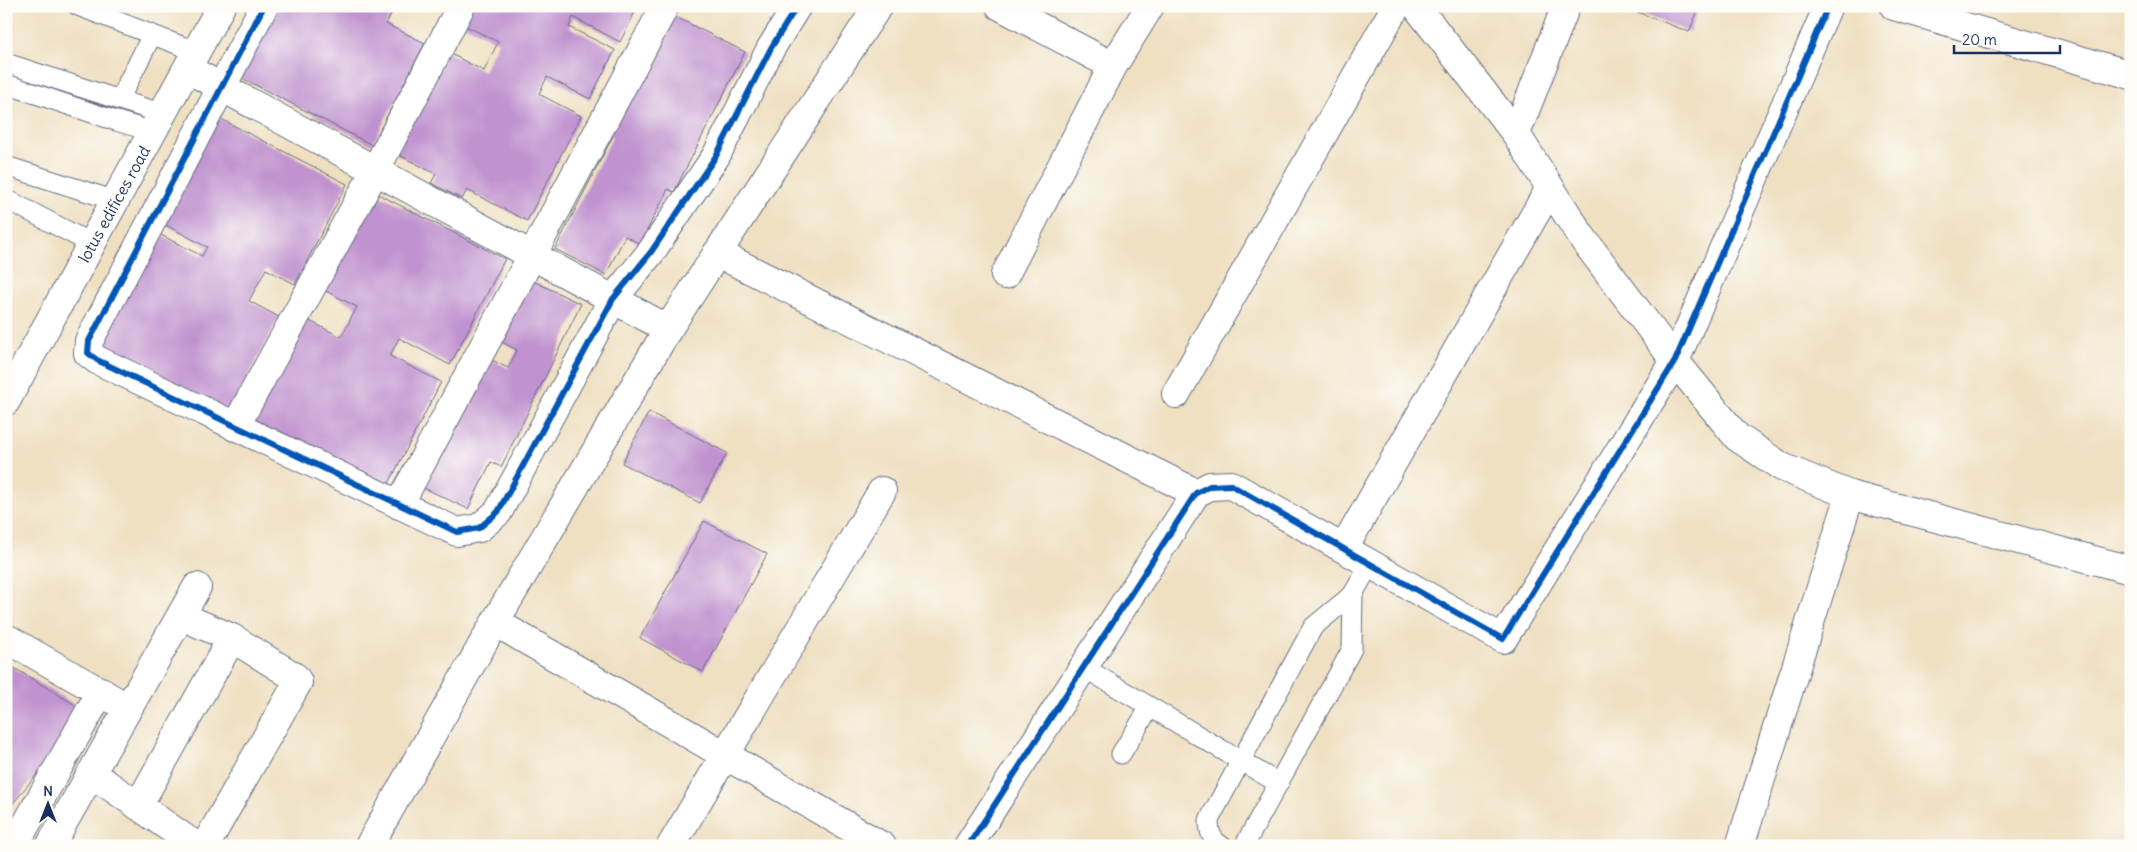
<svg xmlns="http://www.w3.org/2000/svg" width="2137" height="852" viewBox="0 0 2137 852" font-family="Delius,sans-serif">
<rect width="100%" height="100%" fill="#fdfcf7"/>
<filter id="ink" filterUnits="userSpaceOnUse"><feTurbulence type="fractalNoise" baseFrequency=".02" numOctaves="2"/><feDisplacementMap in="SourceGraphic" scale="10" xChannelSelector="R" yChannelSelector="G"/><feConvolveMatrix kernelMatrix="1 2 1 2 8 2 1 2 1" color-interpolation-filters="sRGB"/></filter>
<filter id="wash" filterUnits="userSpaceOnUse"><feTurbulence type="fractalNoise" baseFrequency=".0096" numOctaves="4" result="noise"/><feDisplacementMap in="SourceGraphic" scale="20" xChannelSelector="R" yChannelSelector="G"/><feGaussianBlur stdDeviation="1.12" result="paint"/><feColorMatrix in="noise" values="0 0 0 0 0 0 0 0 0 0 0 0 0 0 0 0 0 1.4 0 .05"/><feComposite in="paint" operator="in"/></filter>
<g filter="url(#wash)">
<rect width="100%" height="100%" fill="#efe0c2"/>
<g id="blocks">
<path fill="#c092cf" d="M277,6h118l-9,18 39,19 -53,102 -132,-68z
M471,6h167l-18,36 -47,-25 -4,10 46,23 -25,49 -43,-22 -8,17 42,22 -54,105 -60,-31 -5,9 -31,-16 5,-9 -41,-21 52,-101 37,19 14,-29 -36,-18z
M1622,6h78l-11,26z
M670,14l75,38 -71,140 -6,-3 -28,55 -15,-8 -19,39 -51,-26 58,-113 -6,-3z
M217,117l130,67 -52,100 -29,-15 -17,32 30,16 -52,100 -131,-67 61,-117 45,23 5,-9 -45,-24z
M370,190l135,69 -55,106 -51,-27 -9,18 51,26 -55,107 -138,-63 56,-108 37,19 16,-30 -37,-19z
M531,280l50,24 -80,163 -10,-5 -23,47 -44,-21 64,-130 20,10 9,-18 -17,-9z
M649,412l78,41 -27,50 -78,-40z
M704,521l63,33 -64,118 -63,-34z
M6,663l81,49 -81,100z"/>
</g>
</g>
<g filter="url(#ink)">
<use href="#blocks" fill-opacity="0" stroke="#656d81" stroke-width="1"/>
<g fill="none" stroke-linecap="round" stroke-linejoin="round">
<g stroke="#656d81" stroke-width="21">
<path id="service" d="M78,6l119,46
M6,63l157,51
M6,84l110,37 38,11
M119,100l33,-65
M6,166l110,35
M6,199l86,45
M1083,667l195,116
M1121,754l29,-47
M1222,846c-11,-6 -13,-15 -13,-26l104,-193 40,-33
M1244,846l108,-197 1,-55 17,-30"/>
</g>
<g stroke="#656d81" stroke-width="30">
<path id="minor" d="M264,6l-175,335 -1,12 9,7 360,172 22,-4 19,-16 115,-213 38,-47 65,-96 55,-108 26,-42
M1000,6l113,60
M1416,6l100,128 65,102 94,125 62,76 45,30 68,28 281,75
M1894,6l237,69
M188,69l480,260
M1516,134l50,-128
M717,253l479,240
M1005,275l108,-209 37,-60
M1176,394l220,-388
M6,401l215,-395
M235,427l140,-256 86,-165
M399,505l266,-499
M1344,548l206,-360
M181,616l51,22 63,39 3,5 -93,164
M495,622l387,224
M6,638l110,63
M91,773l105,73
M138,806l94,-168
M14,846l87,-155
M50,846l147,-259
M369,846l126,-224 173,-293 210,-323
M671,846l211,-355
M968,846l228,-353 14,-7 21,-1 272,154 172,-278 153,-355
M1740,846l110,-351"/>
</g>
<use href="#service" stroke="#fff" stroke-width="19"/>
<use href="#minor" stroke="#fff" stroke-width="28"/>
<g stroke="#fdfcf7" stroke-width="9">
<path id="cycleway" d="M264,6l-175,335 -1,12 9,7 360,172 22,-4 19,-16 115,-213 38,-47 65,-96 55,-108 26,-42
M968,846l228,-353 14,-7 21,-1 272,154 172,-278 153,-355"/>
</g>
<use href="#cycleway" stroke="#0057b8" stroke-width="6"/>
</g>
</g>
<g text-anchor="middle" stroke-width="4" stroke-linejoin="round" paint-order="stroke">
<g font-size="16" fill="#1b2f5e" stroke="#fdfcf7">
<text transform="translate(114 204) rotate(-61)" y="6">lotus edifices road</text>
</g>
</g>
<rect width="2137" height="852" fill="none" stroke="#fdfcf7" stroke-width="25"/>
<g transform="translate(48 804)" stroke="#fdfcf7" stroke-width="4" paint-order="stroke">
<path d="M0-4L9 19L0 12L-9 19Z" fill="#1b2f5e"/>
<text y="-8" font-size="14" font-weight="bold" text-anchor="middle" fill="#1b2f5e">N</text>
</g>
<path d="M1954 45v8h106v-8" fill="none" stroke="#1b2f5e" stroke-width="2.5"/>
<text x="1962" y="45" font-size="15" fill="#1b2f5e" stroke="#fdfcf7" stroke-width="4" paint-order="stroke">20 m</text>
</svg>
